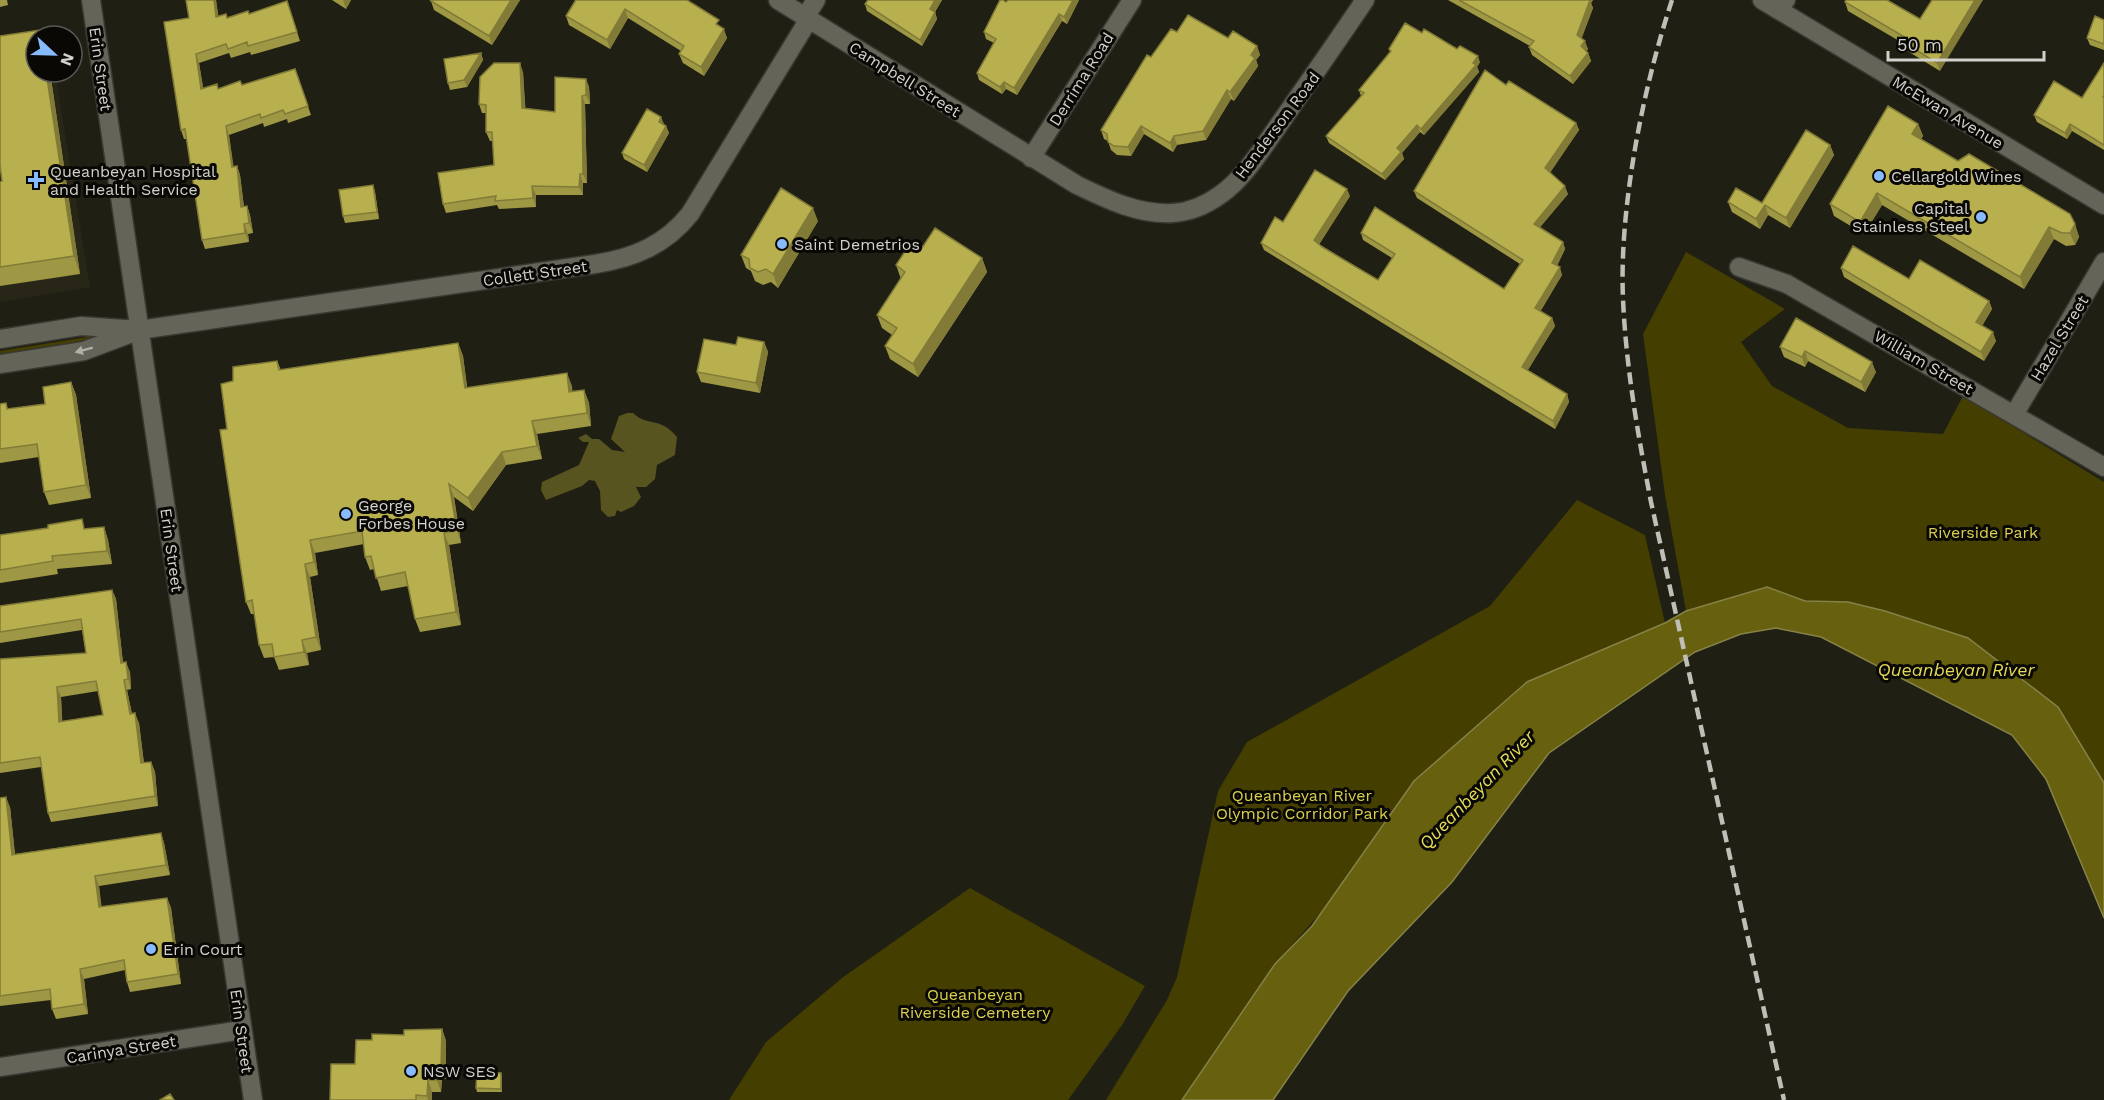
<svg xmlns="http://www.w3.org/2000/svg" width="2104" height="1100" viewBox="0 0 2104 1100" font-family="'Work Sans',sans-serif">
<rect width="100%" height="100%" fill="#1f1f14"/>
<path fill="#282717" d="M0,47l36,25h19l35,215 -90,15z"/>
<path fill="#443f00" d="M1686,252l99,57 -44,33 31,44 76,42 95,6 20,-38 141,86v301l-46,-76 -90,-69 -83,-27 -37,-9 -43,-1 -38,-14 -81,24 -21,-116 -22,-161z
M100,335l3,4 -103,19v-7z
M1577,500l68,35 20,88 -138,59 -252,282 -93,136h-76l61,-100 10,-23 41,-186 29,-49 243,-136z
M970,888l175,98 -23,39 -54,75h-339l37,-58 76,-64z"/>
<path fill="#585420" d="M627,413h6c14,14 27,3 44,24l-2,18 -18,10 -2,14 -9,8h-10l5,10 -7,9 -13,6 -4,-2 -2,6 -7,1 -7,-7 -1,-19 -5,-10 -6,-1 -7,6 -36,14 -5,-10 1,-8 37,-17 10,-23h-6l-5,-4 8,-4 6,5h7l13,11 13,2 -14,-13 8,-23z"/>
<path fill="#66600f" stroke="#868247" stroke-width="1.5" d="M1767,587l38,14 43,1 37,9 83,27 90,69 46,76v135l-58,-139 -34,-44 -191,-98 -45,-9 -35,6 -46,18 -146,101 -97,129 -104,109 -75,109h-91l93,-136 37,-38 102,-145 113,-99 138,-59 21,-12z"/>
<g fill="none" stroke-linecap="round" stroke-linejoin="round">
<g stroke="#393832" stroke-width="21">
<path id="street" d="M91,0l162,1100
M1777,9l327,196
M805,17l11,-17
M1031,158l101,-158
M1739,267l48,17 317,183
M2015,413l89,-151
M0,1067l242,-37"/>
</g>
<g stroke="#393832" stroke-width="21">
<path id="secondary" d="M778,0l299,185c31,15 62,30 96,28 17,-1 33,-8 47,-18 23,-16 40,-43 56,-66 30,-43 60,-86 89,-129
M1762,0l15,9 9,-9
M0,339l81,-13 58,4 456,-66c39,-6 70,-19 95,-50l119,-195
M0,364l84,-13 48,-18"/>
</g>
<use href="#street" stroke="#656458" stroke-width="18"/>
<use href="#secondary" stroke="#656458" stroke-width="18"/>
<path stroke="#bfbeb7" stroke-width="4.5" stroke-dasharray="12 6" stroke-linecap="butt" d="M1672,0c-29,88 -53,207 -49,299 3,69 15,136 28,203l133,598"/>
</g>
<path fill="#9e9744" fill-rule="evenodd" d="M0,0h7l1,5 -8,2z
M216,0l2,17 10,1 21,-4 38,-13 13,40 -49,14 -1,-3 -19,6 -2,-5 -30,10 4,25 15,1 24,-4 53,-16 16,46 -23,8 -1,-4 -23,8 -1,-4 -34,12 4,31h4l3,9 4,32 3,-1 3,9 3,18 -5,1 1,8 -44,7 -3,-9 -15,-101h-3l-3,-9 8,-112z
M332,0h19l-5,9z
M429,0h91l-28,45 -58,-35 -3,-9z
M575,0h112l34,27 6,11 -23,38 -21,-13 -4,-9 2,-3 -53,-33 -18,31 -41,-24 -3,-9z
M868,0h74l-7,12 2,7 -15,27 -55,-35 -2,-7z
M1079,0l-12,24 -5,-3 -45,74 -11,-6 -4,5 -23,-14 -2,-7 17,-30 -8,-4 -2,-7 22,-30z
M1448,0h145l-2,3 2,5 -12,31 7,10 -2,2 2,2 3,8 -18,23 -41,-29 -3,-8 1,-1z
M1932,0l8,71 -31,-19 -3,-7 -58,-34 -3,-9 75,17z
M2104,20v30l-14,-5 -3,-7z
M40,30l2,6h-6v36h14l30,202 -80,12v-104l2,-1 -2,-16v-129z
M1177,32l51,6 29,8 3,9 -4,5 2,6 -24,35 -3,-2 -25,41 -29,5 -4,7 -29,-18 -13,22 -14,-1 -6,-5 -3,-9 -4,-2 -3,-9z
M1422,33l35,16 23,13 -3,5 2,5 -55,63 -4,-3 -18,21 2,6 -19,21 -56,-37 -3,-7 35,-40 -2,-6 31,-38 -1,-3z
M481,53l2,7 -16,27 -17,3 -2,-7z
M2104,63v87l-32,-19 -5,8 -30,-17 -3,-7 48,-17z
M523,72l2,36 30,4 31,-33 3,8 1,17h-5l2,79h-4v12h-47v12l-37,2 -2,-4 -51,8 -3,-9 51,-39 -1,-24h-3l-4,-9v-19h-4l-3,-9z
M1576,123l3,7 -29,42 18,22 -28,33 23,15 2,7 -8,17 5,9 -22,37 12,6 3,8 -28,45 40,23 2,8 -14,27 -291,-179 -3,-7 22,-21 67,-26 -31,48 59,36 14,-22 -29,-18 -2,-7 143,56 16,-25 -103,-66 -3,-7z
M664,124l2,2 3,7 -22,39 -23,-13 -2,-6z
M1918,124l5,12 -2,3 37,22 117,63 4,13 -4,8 -9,1 -12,-7 -30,50 -142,-84 -18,29 -30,-18 -4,-12z
M1830,145l4,10 -44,73 -22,-13 -8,14 -28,-17 -4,-10 34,1z
M373,185l2,7 4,27 -34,4 -2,-7z
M818,221l-40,67 -7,-6 -8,3 -8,-4 -4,-10 -5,-3 -5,-13z
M920,251l62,7 5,14 -69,105 -28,-18 -5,-13 7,-11 -10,-7 -5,-13 24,-36 -5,-14z
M1841,268l68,11 80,22 3,8 -10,17 14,15 -12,20 -140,-84z
M1796,318l80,54 -11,20 -57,-31 -3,6 -21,-10 -4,-10z
M764,342l4,10 -8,41 -59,-11 -4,-10 39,-27z
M458,343l5,13 4,31 105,-1v5l12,-1 5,13 2,23 -54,8 5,25 -36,6 -33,46 -19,-14 7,46 -12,2 12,80 -41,7 -5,-13 -7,-33 -27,5 -7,-22 -4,1 -5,-13 -1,-13 -49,9 3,22 -8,2 11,73 -14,3 2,12 -30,5 -5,-13 -10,1 -5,-13 -5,-31h-3l-5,-12 -19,-173 6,-48 44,-20 4,9z
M71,382l5,13 15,103 -42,7 -5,-13 -5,-35 -39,6v-59l6,-1 2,6 37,-5z
M104,527l4,13 4,24 -55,5 1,5 -58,9v-48l86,-6z
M112,590l4,9 7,64 7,9 1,17 -4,1 5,24 7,9 5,40 7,-1 4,10 3,34 -107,16 -3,-9 -7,-46 -41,6v-114l86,-6 -4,-23 -82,13v-37zM98,691l5,24 -41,6 -1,-24z
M0,798l10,9 5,47 146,-21 3,10 6,32 -71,11 2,21 66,-9 4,10 10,76 -51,8 -3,-10 -2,-12 -41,9 4,35 -32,5 -4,-10 -1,-9 -51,6z
M442,1029l4,12v38h-4l-1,13h-9v8h-102l1,-36h24l17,-24z
M502,1077v15h-25l-1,-4z"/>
<path fill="#817b37" d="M214,0h2l4,26 -4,-9z
M343,0h8l-5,9z
M511,0h9l-28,45 -3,-9z
M935,0h7l-10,16 -2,-7z
M1073,0h6l-12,24 -3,-7z
M1588,0h5l-2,3 2,5 -13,35 -3,-8z
M1975,0h8l-43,71 -3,-8z
M625,9l3,9 -18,31 -3,-9z
M935,12l2,7 -15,27 -2,-6z
M1059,14l3,7 -45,74 -3,-7z
M724,29l3,9 -23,38 -3,-9z
M1585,41l3,8 -4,5 -3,-8z
M1257,46l3,9 -4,5 2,6 -24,35 -4,-9 21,-37z
M481,53l2,7 -16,27 -3,-7z
M1588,53l3,8 -18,23 -3,-8z
M196,54l3,9 6,35 -4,-9z
M1478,56l2,6 -3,5 2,5 -55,63 -3,-6 52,-66z
M520,63l3,9 3,44 -4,-8z
M46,72h4l30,202 -6,-18z
M586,79l3,8 1,17 -4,-9z
M1004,82l2,7 -4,5 -2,-7z
M1227,90l4,9 -25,41 -3,-9z
M582,96l3,8 2,79 -4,-9z
M661,117l3,7 -3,5 -2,-7z
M1576,123l3,7 -31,46 -3,-8z
M1918,124l5,12 -6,10 -5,-12z
M2070,124l2,7 -5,8 -2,-6z
M1417,125l3,7 -18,21 2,6 -19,21 -3,-6 15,-26z
M226,126l3,9 6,41 -3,-9z
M666,126l3,7 -22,39 -3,-7z
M1141,126l3,8 -13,22 -3,-9z
M1174,136l3,9 -4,7 -3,-9z
M1830,145l4,10 -44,73 -4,-10z
M237,166l3,9 5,41 -4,-9z
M580,174l3,9v12l-4,-8z
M373,185l2,7 4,27 -2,-7z
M532,186l4,9v12l-3,-9z
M1565,186l3,8 -31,37 -3,-7z
M1347,189l3,7 -33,52 -3,-8z
M1877,193l5,12 -18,29 -4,-12z
M1765,205l3,10 -8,14 -4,-10z
M247,206l3,9 3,18 -4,-10z
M813,208l5,13 -40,67 -5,-14z
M244,224l4,10 1,8 -4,-9z
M2075,224l4,13 -4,8 -5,-12z
M2049,227l5,12 -30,50 -4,-12z
M1563,242l2,7 -11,22 -2,-8z
M982,258l5,14 -69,105 -5,-13z
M1560,267l2,8 -25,41 -2,-8z
M1989,301l3,8 -13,22 -3,-9z
M1552,318l3,8 -30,49 -3,-8z
M1993,332l3,9 -12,20 -3,-9z
M764,342l4,10 -8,41 -4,-10z
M458,343l5,13 6,45 -4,-13z
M1805,351l3,10 -3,6 -3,-10z
M1872,362l4,10 -11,20 -4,-10z
M567,373l5,13 2,19 -5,-13z
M71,382l5,13 15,103 -5,-13z
M584,390l5,13 2,23 -4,-13z
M1567,394l2,8 -14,27 -2,-8z
M532,421l5,13 5,25 -5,-13z
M502,452l4,13 -33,46 -5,-13z
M449,484l5,13 7,46 -4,-13z
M104,527l4,13 4,24 -5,-13z
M444,533l5,12 12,80 -5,-13z
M310,540l5,13 3,22 -4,-13z
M305,564l5,13 11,73 -5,-13z
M112,590l4,9 8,74 -3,-10z
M302,640l5,13 2,12 -5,-13z
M126,662l4,10 1,17 -3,-10z
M124,680l3,10 7,34 -4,-10z
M57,687l4,10 2,35 -4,-10z
M135,713l4,10 6,50 -4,-10z
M151,762l4,10 3,34 -3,-10z
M6,797l4,10 6,57 -4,-9z
M161,833l3,10 6,32 -4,-10z
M95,876l4,10 4,31 -4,-10z
M167,898l4,10 10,76 -3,-10z
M80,969l4,10 4,35 -4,-10z
M442,1029l4,12v38l-5,-12z
M437,1067l5,12 -1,13 -4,-12z
M501,1073l1,4v15l-1,-3z
M428,1080l4,12v8h-4l-1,-4z"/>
<path fill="#b8b04f" stroke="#817b37" stroke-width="1.5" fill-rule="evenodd" d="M186,0h28l2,17 10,-3 1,4 21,-7 1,3 38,-13 10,31 -49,14 -1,-4 -19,7 -2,-5 -30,10 5,35 16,-5 1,5 22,-8 2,4 53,-16 13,37 -23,8 -2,-4 -22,8 -1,-4 -34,12 6,41 5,-1 4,41 6,-1 2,17 -5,1 1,9 -43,7 -17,-111 -4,1 -17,-108 25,-4z
M432,0h79l-22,36 -58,-35z
M576,0h111l32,20 -3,4 8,5 -23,38 -22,-13 5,-8 -59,-37 -18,31 -41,-24z
M868,0h67l-5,9 5,3 -15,28 -55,-36z
M1000,0h3l3,2 2,-2h65l-9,17 -5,-3 -45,74 -10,-6 -4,5 -23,-14 19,-34 -12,-7z
M1459,0h131l-13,35 8,6 -4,5 7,7 -18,23 -41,-29 5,-6z
M1846,0h41l33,19 12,-19h43l-38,63 -32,-20 3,-4 -63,-37z
M1188,15l40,23 5,-7 24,15 -6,9 4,3 -25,34 -3,-2 -24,41 -29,5 -4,7 -29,-17 -13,21 -14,-1 -6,-4 -1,-8 -6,-4 46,-75 4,2 20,-28 6,3z
M2095,16l9,4v24l-17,-6z
M1405,23l17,10 2,-4 33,20 3,-3 18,10 -5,7 3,2 -55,64 -4,-4 -20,23 4,4 -19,22 -56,-38 38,-43 -5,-3 32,-39 -2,-2z
M40,30l1,6h-5v36h10l28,184 -74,11v-85l2,-1 -2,-16v-129z
M481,53l-17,27 -16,3 -4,-24z
M494,63h26l2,45 33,4v-35l31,2v16l-4,1 1,78h-3l-1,13 -47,-1 1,12 -38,3 1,-5 -53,8 -5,-31 56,-8 -2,-33h-6v-27l-7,-1 1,-27z
M2104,63v32l-1,2h1v48l-34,-21 -5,9 -31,-18 20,-34 28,17z
M1485,70l21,15 3,-4 67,42 -31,45 20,18 -31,38 29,18 -11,21 8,4 -25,41 17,10 -30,49 45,27 -14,27 -292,-178 14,-26 8,5 32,-52 32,19 -33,51 8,7 56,33 17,-26 -34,-21 14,-26 129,82 19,-29 -109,-69z
M1888,106l30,18 -6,10 46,27 11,-7 101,60 5,10 -5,9h-8l-13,-6 -29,50 -143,-84 -17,29 -30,-18z
M647,109l14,8 -2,5 7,4 -22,39 -22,-12z
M1806,130l24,15 -44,73 -21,-13 -9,14 -28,-17 8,-14 26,15z
M373,185l4,27 -34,4 -4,-26z
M781,188l32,20 -40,66 -7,-5 -8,3 -8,-4 -1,-9 -8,-4z
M935,228l47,30 -69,106 -28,-18 12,-18 -20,-13 28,-43 -9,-7 14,-21 10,7z
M1853,246l56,33 11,-19 69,41 -13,21 17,10 -12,20 -140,-84z
M1796,318l76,44 -11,20 -56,-31 -3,6 -22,-10z
M738,337l26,5 -8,41 -59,-11 7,-33 32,6z
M458,343l7,45 102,-15 2,19 15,-2 3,23 -55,8 5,25 -35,6 -34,46 -19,-14 8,46 -13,3 12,79 -41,7 -10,-47 -29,6 -5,-22 -6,1 -3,-26 -52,9 4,22 -9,2 11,73 -14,3 2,12 -30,5 -2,-13 -13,1 -7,-45 -6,2 -26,-172 7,-1 -6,-45 12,-3v-14l44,-6 2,9z
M71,382l15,103 -42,7 -7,-48 -37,5v-45l6,-1 1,6 38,-5 -2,-17z
M82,519l2,10 20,-2 3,24 -55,5 1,5 -53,9v-35l48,-7v-3z
M112,590l9,73 5,-1 2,17 -4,1 6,34 5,-1 6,50 10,-1 4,34 -107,17 -8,-56 -40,6v-104l86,-6 -5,-34 -81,13v-26zM96,681l7,34 -44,7 -2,-35z
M6,797l6,58 149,-22 5,32 -71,11 4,31 68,-9 11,76 -51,8 -3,-22 -44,9 4,35 -32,5 -2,-20 -50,7v-198z
M442,1029l-1,38h-4v13h-9l-1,16 -11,-1v5h-86l1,-36h24l1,-24h16v-6l32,1v-5z
M477,1072l24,1v16l-25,-1z
M170,1094l4,6h-14z"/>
<defs><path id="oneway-solid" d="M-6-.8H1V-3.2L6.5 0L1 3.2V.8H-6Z" transform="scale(1.5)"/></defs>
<use fill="#b1b0a8" href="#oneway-solid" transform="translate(84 350) rotate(165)"/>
<g fill="#88bbfc" stroke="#090805" stroke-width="2">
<circle cx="1879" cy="176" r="6"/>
<path d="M33 171h6v6h6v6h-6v6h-6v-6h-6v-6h6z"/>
<circle cx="1981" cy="217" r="6"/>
<circle cx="782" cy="244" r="6"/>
<circle cx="346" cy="514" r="6"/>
<circle cx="151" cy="949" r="6"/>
<circle cx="411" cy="1071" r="6"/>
</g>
<g text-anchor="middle" stroke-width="6" stroke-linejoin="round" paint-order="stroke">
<g font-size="16" fill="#d2d1cb" stroke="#090805">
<text transform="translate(101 69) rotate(82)" y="6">Erin Street</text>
<text transform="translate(905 79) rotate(32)" y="6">Campbell Street</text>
<text transform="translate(1081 79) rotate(-58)" y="6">Derrima Road</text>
<text transform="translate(1948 112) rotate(31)" y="6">McEwan Avenue</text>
<text transform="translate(1277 125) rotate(-53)" y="6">Henderson Road</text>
<text transform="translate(535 273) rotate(-8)" y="6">Collett Street</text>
<text transform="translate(2059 338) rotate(-59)" y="6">Hazel Street</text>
<text transform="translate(1924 362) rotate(30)" y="6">William Street</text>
<text transform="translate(172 550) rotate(82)" y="6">Erin Street</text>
<text transform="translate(242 1031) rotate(82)" y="6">Erin Street</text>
<text transform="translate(121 1049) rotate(-9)" y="6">Carinya Street</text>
</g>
<g font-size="16" fill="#d2d1cb" stroke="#090805" text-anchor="start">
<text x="50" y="177">Queanbeyan Hospital<tspan x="50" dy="18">and Health Service</tspan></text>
<text x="1891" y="182">Cellargold Wines</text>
<text x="1969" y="214" text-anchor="end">Capital<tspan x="1969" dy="18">Stainless Steel</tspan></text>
<text x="794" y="250">Saint Demetrios</text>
<text x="358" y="511">George<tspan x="358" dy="18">Forbes House</tspan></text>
<text x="163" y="955">Erin Court</text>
<text x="423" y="1077">NSW SES</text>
</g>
<g font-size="16" fill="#dad04d" stroke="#090805">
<text x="1983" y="538">Riverside Park</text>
<text x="1302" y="801">Queanbeyan River<tspan x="1302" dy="18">Olympic Corridor Park</tspan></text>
<text x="975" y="1000">Queanbeyan<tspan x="975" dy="18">Riverside Cemetery</tspan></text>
</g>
<g font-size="18" font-style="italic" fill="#e5db59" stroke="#090805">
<text x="1956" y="676">Queanbeyan River</text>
<text transform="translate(1477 790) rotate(-46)" y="6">Queanbeyan River</text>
</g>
</g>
<g transform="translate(54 54) rotate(112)"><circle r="28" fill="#090805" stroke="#595854" stroke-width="1.5"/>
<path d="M0-4.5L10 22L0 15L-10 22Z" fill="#88bbfc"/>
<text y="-9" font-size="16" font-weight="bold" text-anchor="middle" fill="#d2d1cb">N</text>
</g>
<path d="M1888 51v9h156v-9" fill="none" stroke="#d2d1cb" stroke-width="3"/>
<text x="1897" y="51" font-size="18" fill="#d2d1cb" stroke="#090805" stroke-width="4.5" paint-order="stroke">50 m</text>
</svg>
